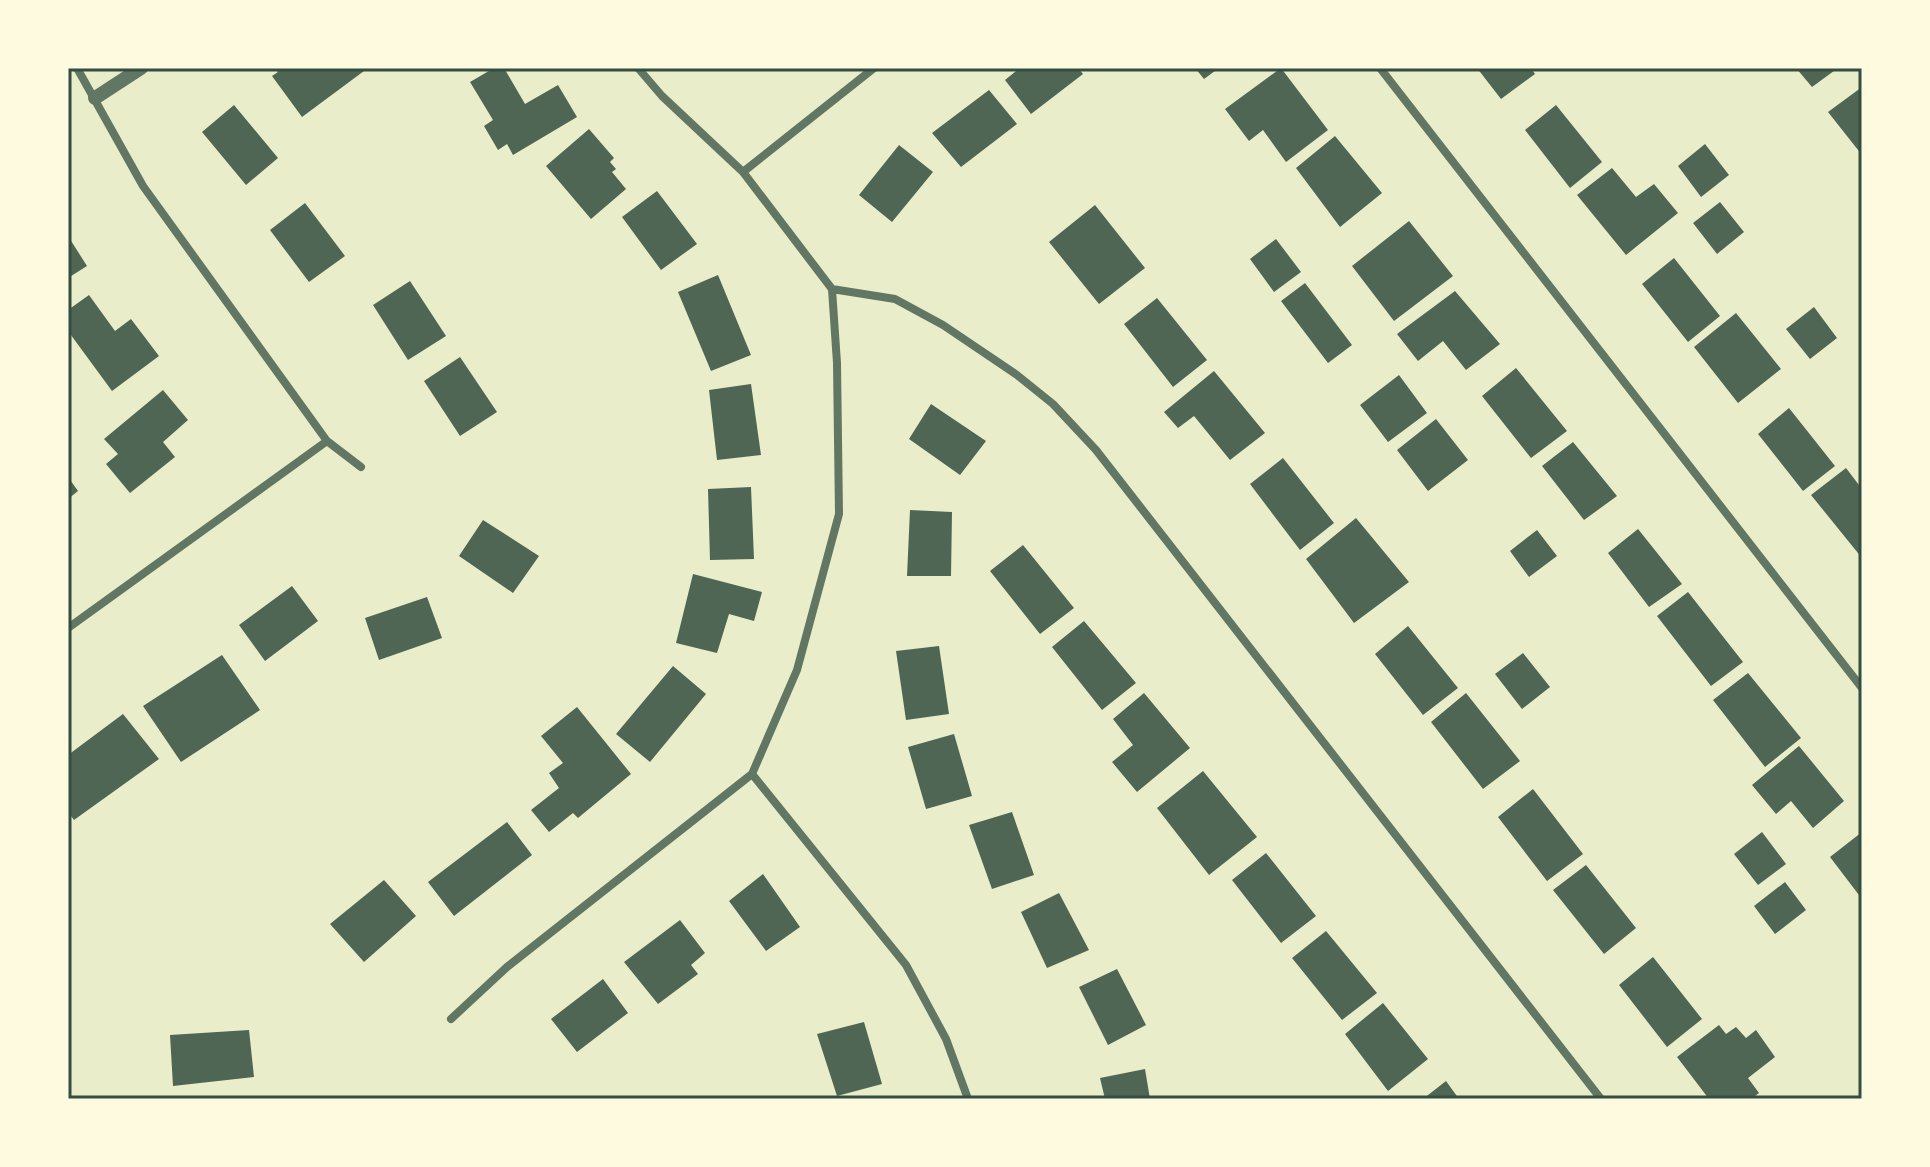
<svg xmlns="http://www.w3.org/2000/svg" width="1930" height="1167" viewBox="0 0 1930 1167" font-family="'Space Grotesk',sans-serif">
<rect width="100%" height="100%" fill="#e9edc9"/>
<path fill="#4f6655" d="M278,68h84l2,3 -62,46 -30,-41 6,-4 -2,-2z
M494,68h10l21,36 33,-19 19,32 -64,38 -6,-11 -9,6 -14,-24 9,-6 -23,-38z
M1020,68h58l5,6 -52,40 -26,-34z
M1195,68h24l-15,11z
M1281,68l47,62 -42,32 -23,-32 -14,11 -24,-32z
M1477,68h54l4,6 -34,25z
M1796,68h42l-26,19z
M1862,87v68l-34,-43z
M989,90l28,34 -56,43 -29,-34z
M234,105l44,53 -32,27 -44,-53z
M1556,105l46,57 -32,26 -45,-58z
M589,129l25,29 -4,4 6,7 -4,3 14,17 -35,30 -45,-53z
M1335,136l47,57 -42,34 -44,-59z
M1705,144l24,31 -28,22 -23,-31z
M899,145l34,27 -41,50 -33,-27z
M1612,168l24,29 18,-13 24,29 -52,42 -49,-60z
M657,191l40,53 -36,26 -39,-53z
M1720,202l24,30 -27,22 -24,-31z
M305,203l40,53 -36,26 -39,-52z
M1095,205l50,63 -46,36 -50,-62z
M1409,221l44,55 -59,45 -42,-55z
M68,236l19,30 -19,12z
M1276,239l25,33 -27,20 -24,-33z
M1674,258l46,58 -32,26 -46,-58z
M718,275l33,80 -40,16 -33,-79z
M410,281l36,55 -38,24 -35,-55z
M1305,283l47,62 -24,18 -47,-62z
M1455,291l45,53 -34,26 -23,-29 -25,20 -21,-27z
M89,295l26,36 16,-12 28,37 -47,35 -44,-60v-21z
M1157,298l50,62 -34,27 -49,-63z
M1814,307l23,31 -27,21 -24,-30z
M1736,313l45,56 -43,34 -44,-56z
M460,357l37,55 -37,24 -36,-55z
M1516,368l51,63 -36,27 -49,-62z
M1214,371l51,62 -35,27 -36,-44 -16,12 -14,-16z
M1399,375l28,38 -39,29 -28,-37z
M751,384l10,71 -44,5 -8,-70z
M163,390l25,30 -25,22 12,15 -45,36 -24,-29 12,-10 -14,-15z
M931,404l55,37 -26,34 -51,-36z
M1789,408l46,58 -32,25 -45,-57z
M1436,419l32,41 -40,31 -31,-41z
M1573,442l44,54 -33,24 -42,-54z
M1283,458l51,65 -34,27 -50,-66z
M1846,468l16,21v69l-51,-63z
M68,477l10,14 -10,8z
M751,487l3,72 -44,1 -2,-71z
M910,510l42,2 -1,64h-44z
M1356,518l53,64 -55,41 -48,-64z
M483,520l56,36 -26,37 -54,-37z
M1638,529l44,55 -33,23 -41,-54z
M1537,530l20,26 -28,21 -19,-26z
M1023,545l51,63 -34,26 -50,-63z
M693,574l69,18 -8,29 -25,-7 -12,39 -41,-10z
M292,586l26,35 -53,40 -26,-36z
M1688,592l55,70 -32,24 -54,-70z
M427,597l15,41 -63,22 -14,-42z
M1084,621l52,62 -34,27 -50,-63z
M1408,626l50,62 -35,27 -48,-61z
M939,646l10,68 -43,6 -10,-69z
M1523,653l27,34 -28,22 -27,-35z
M222,655l38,55 -79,52 -38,-56z
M673,666l33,28 -56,68 -34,-28z
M1748,673l53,65 -36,29 -52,-67z
M1144,693l46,55 -53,44 -25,-30 21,-17 -20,-26z
M1466,693l54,68 -37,28 -52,-67z
M577,707l54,67 -53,44 -5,-5 -24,19 -18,-22 28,-22 -10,-15 14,-10 -22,-27z
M123,714l36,45 -85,61 -6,-8v-57z
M954,734l18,62 -46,13 -18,-62z
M1799,746l45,55 -31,27 -22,-27 -15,13 -24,-29z
M1203,771l54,66 -48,38 -52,-67z
M1533,789l50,65 -36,27 -49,-64z
M1012,812l22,63 -42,14 -23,-64z
M507,822l25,33 -78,61 -26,-34z
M1762,832l24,32 -28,21 -24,-31z
M1862,832v67l-32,-42z
M1266,853l50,63 -35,27 -49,-63z
M1586,865l50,63 -32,26 -51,-64z
M763,874l37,53 -34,24 -37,-50z
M384,880l32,36 -52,46 -34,-38z
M1785,882l21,28 -31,24 -21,-28z
M1059,893l30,57 -42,18 -26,-56z
M680,920l25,33 -14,12 7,9 -40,30 -34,-42z
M1326,931l51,62 -35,27 -50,-62z
M1653,957l49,62 -35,28 -48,-62z
M1117,969l29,56 -38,20 -29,-58z
M603,979l25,34 -51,39 -26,-33z
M1383,1003l45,56 -40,32 -43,-57z
M864,1022l18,62 -45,12 -20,-62z
M1719,1025l7,9 10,-7 10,11 10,-8 19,27 -27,21 11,15 -8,6h-42l-32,-42z
M249,1030l5,47 -81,9 -3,-51z
M1145,1069l5,30h-45l-5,-21z
M1446,1081l13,18h-36z"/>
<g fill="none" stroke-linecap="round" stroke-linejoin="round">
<path stroke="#617663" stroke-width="8" d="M77,68l66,118 184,255 34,26
M638,68l24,28 81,76 89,117 63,10 48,26 74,50 36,29 43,46 505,649
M1380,68l482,620
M743,172l131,-104
M68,628l259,-187
M752,774l154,191 40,74 22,60
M451,1019l56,-52 245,-193 45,-104 42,-156 -2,-151 -5,-74"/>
<path stroke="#617663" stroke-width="14" d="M95,98l46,-30"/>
</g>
<rect width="1930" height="1167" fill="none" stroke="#fefae0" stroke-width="140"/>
<rect x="70" y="70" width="1790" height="1027" fill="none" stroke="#344e41" stroke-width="3"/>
</svg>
